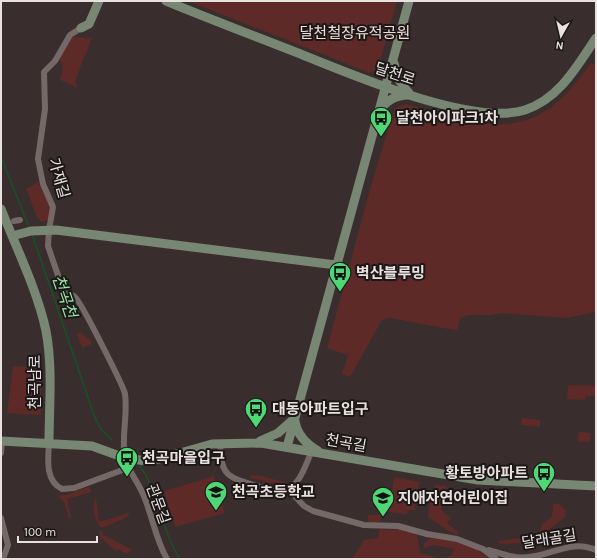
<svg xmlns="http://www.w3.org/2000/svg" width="597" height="560" font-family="Karla,'Noto Sans KR',sans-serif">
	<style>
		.green { fill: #5d2a28 }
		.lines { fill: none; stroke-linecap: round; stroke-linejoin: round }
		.stream { stroke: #155227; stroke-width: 1.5 }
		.street { stroke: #756967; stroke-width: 6 }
		.secondary { stroke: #788773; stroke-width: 9 }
		.labels { text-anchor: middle; stroke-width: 4; stroke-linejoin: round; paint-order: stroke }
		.park-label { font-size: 15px; fill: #f2dcda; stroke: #1c1817 }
		.street-label { font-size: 15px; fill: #e8e1e0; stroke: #1c1817 }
		.poi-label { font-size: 15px; font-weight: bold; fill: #e8e1e0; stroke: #1c1817; text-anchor: start }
		.water-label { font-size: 16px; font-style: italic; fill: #98eba8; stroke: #1c1817 }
	</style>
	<rect width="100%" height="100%" fill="#392e2d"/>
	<!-- green -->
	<path class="green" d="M188,1H397L378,69L370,73Z
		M72,37L92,38L75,81L78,88L60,80C62,73 65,66 59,60Z
		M591,63L596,65V312L567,318L500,313C486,318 473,311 460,318L458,329L454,330L390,318L382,320L350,377L342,374L348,355L327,348L374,175L395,108L406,104C420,107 433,113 446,118C459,122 473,123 486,124C538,128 562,103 591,63Z
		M38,182L52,209L50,219L41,222L37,217L26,189Z
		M82,332L86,338L90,339L92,344L82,348L77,334Z
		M13,366L41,368V415L7,413Z
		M568,385L596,386V396H586L585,400L567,399Z
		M522,418L540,420V427L521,425Z
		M579,432L590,433V442H578Z
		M251,475L262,476L287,483L285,487L277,484L251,478Z
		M214,476L225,513L175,527L164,491Z
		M394,477L420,482L415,497V510H409L406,514L389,512Z
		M435,485L447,486L441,508L443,512L451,518L447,523L458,532V535C448,533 437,522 428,517L430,500Z
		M88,487L91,489V492L67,499L71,518H69L64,502L58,495H66Z
		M96,498L99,522L129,513V516L105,527H100C94,518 91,507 96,498Z
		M553,504H559L566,510L565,517L550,529L539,543L500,544L497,541L521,538L532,539L537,536L543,523L552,517Z
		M368,515H381L380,522H368Z
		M380,529L405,530L417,535L420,553L441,559H352L364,540L378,538Z
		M101,531H103V535L133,550L126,554L118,549L116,551L102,539L99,533Z
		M431,538C452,541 474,544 490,559H443L452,555L454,549L434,545L424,548V543Z"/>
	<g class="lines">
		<!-- stream -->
		<path class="stream" d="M1,157L29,227
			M32,234L94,415L100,428L112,440
			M140,466C160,494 161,530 180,559"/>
		<!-- street -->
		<path class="street" d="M81,28L70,35L55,61L44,72L45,109L38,159L43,184L53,207L49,230L48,246L64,293C67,295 72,294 75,297C80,300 124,387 125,394C128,416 121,437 125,458C129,473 140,484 145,499C153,519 156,540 167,559
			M14,221L20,220
			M220,443C221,453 220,465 227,473C234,481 278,494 288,489C301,483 306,463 312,451
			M49,444C48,459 45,481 62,489L74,488L128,468
			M1,453L2,441
			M288,489L304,506L313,511L364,525L398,526L427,534L457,539L483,549L496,559
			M1,518L8,545L3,559
			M489,550C502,554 516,559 529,557C553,555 572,539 596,550"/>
		<!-- secondary -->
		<path class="secondary" d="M166,1C210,19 254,36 298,53C350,74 473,127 525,110C560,98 577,66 596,38
			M81,28L89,24L99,1
			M394,63L398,79L409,93
			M379,111C386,101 396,95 408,95
			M1,209C16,247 38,292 46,331C53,368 49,407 49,444
			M12,236L31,231L56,230L336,265
			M295,421C297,435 306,444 318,451
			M1,441L92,446L125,458L146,461L159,459L212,444L261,443L478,480L596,486
			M260,441L278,433L294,419
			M287,447L409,1"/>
	</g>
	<!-- icons -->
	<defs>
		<g id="bus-pin" transform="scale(1.15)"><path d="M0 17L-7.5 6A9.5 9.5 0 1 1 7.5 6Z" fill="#4fd675" stroke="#1c1817"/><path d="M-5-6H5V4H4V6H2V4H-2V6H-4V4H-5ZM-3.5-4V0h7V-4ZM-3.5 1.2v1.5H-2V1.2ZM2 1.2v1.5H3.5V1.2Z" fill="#111"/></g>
		<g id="school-pin" transform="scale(1.15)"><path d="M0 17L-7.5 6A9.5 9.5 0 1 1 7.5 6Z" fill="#4fd675" stroke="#1c1817"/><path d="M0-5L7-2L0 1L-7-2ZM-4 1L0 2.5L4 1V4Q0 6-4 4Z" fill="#111"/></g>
	</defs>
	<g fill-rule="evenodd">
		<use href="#bus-pin" x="381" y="118"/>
		<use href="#bus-pin" x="340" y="273"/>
		<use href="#bus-pin" x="256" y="409"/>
		<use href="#bus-pin" x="127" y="458"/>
		<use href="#bus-pin" x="544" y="473"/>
		<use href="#school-pin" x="216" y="492"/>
		<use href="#school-pin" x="383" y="498"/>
	</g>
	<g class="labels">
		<!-- park labels -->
		<g class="park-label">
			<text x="355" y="38">달천철장유적공원</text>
		</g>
		<!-- street labels -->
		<g class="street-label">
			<text transform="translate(395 74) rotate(18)" y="5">달천로</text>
			<text transform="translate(59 178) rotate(74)" y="5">가재길</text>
			<text transform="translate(35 382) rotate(-90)" y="5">천곡남로</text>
			<text transform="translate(346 443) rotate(10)" y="5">천곡길</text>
			<text transform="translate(158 504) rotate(70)" y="5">관문길</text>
			<text transform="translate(549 539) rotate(-9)" y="5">달래골길</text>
		</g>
		<!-- poi labels -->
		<g class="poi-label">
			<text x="396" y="123">달천아이파크1차</text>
			<text x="356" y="278">벽산블루밍</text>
			<text x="272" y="414">대동아파트입구</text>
			<text x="142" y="463">천곡마을입구</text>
			<text x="528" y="478" text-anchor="end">황토방아파트</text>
			<text x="232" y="497">천곡초등학교</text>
			<text x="398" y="503">지애자연어린이집</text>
		</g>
		<!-- water labels -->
		<g class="water-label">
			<text transform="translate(65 296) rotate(71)" y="6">천곡천</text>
		</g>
	</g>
	<!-- border -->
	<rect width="597" height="560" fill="none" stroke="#e8e1e0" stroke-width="4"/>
	<!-- north arrow -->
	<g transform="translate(561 36) rotate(188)" stroke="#1c1817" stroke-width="3" paint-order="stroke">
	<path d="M0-3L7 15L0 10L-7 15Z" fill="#e8e1e0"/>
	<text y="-6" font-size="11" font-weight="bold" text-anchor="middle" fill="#e8e1e0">N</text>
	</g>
	<!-- scale -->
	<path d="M18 536v6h79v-6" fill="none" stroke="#e8e1e0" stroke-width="2"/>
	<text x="24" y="536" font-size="12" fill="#e8e1e0" stroke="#1c1817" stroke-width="3" paint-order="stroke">100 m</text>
</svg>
